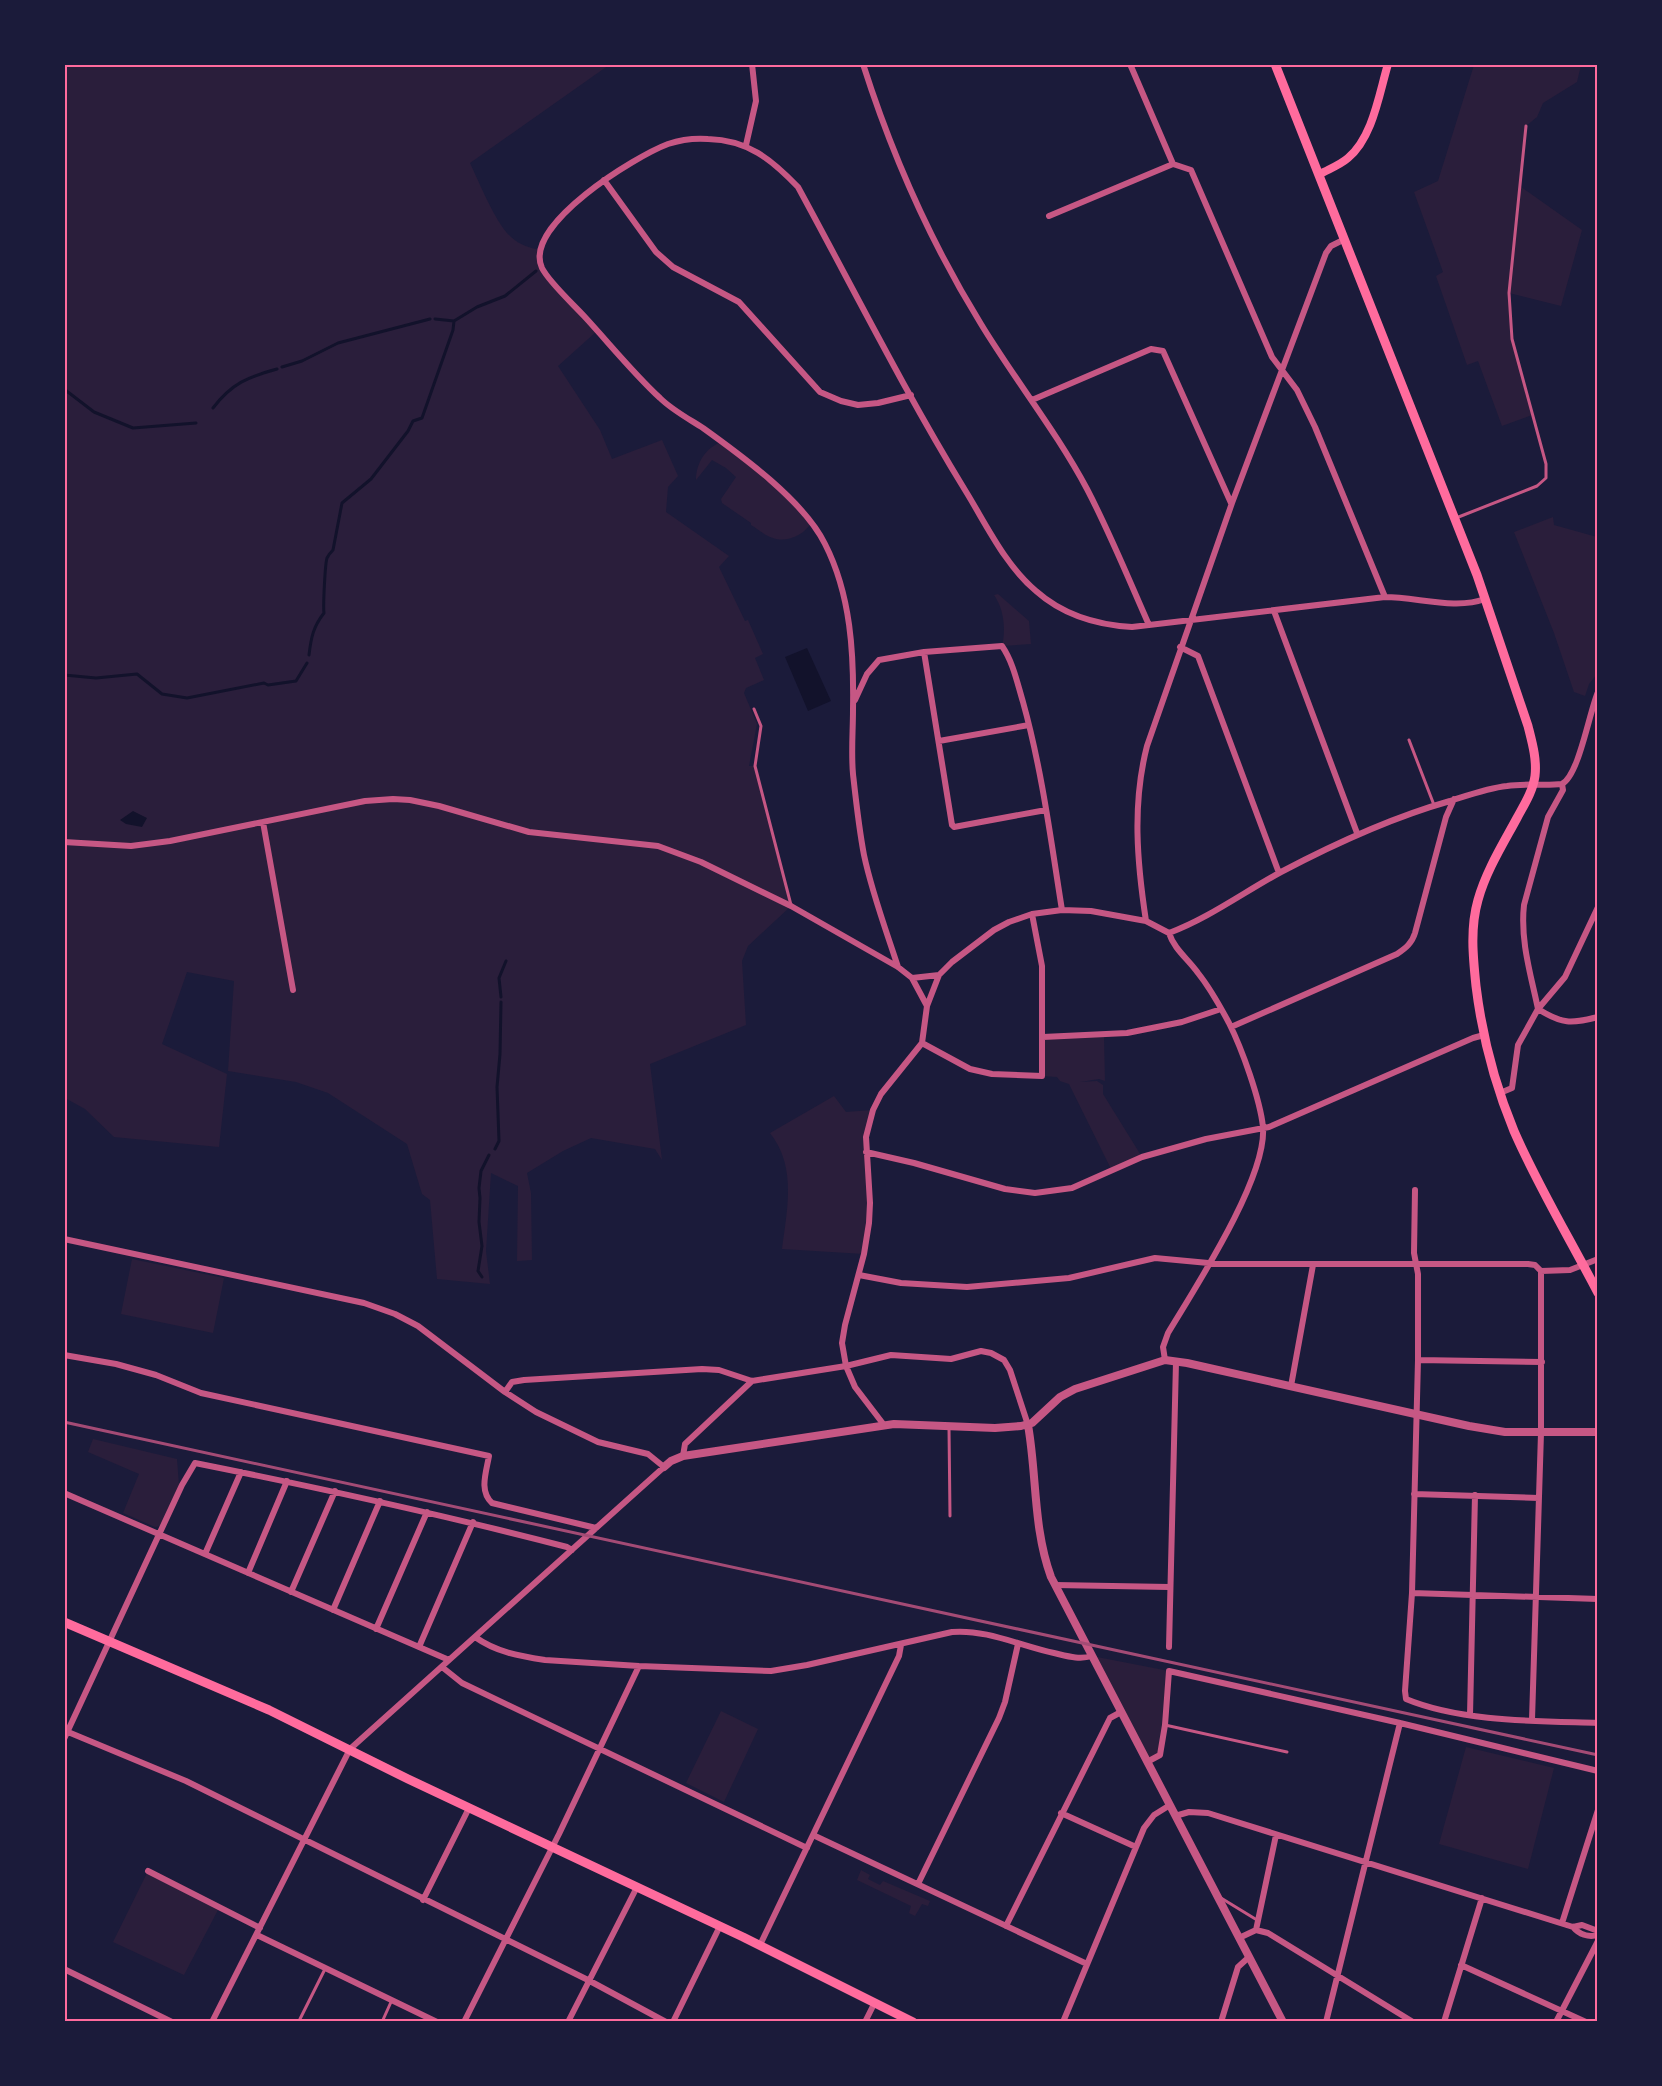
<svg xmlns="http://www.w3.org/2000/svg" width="1662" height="2086" font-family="Roboto,sans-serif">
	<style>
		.green { fill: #2a1e3b }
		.water { fill: #12122b }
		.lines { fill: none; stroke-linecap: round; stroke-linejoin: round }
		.stream { stroke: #12122b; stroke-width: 3 }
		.service { stroke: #c65784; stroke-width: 3 }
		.minor { stroke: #c65784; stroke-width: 6 }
		.tertiary { stroke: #c65784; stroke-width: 8 }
		.secondary { stroke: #ff6b9d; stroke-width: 8 }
		.primary { stroke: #ff6b9d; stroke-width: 9 }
		.rail { stroke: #a44b75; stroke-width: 3 }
		.neatline { fill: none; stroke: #ff6b9d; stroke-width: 2 }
	</style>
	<rect width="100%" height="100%" fill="#1b1b3a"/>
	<!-- green -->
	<path class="green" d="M64,65H609L470,163C479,182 496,224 511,237C520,245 529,248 541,250V266L597,331L558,366L600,430L612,459L662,440L678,476L668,487L666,512L729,556L719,567L745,621L748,620L763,654L755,658L764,680L746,688L744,693L757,724L749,766H755L791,906L748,946L742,961L746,1025L650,1064L662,1160L655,1149L591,1138L563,1151L527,1173L531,1193L532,1260L517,1261L518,1186L491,1173L486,1251L490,1284L437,1279L430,1200L422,1194L407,1144L328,1093L296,1082L228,1071L234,981L187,972L162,1044L227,1074L219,1147L114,1137L85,1109L65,1098Z
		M1474,65H1581L1577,82L1543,103L1537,117L1526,126L1521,187L1582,230L1561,306L1509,293L1512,339L1532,415L1502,426L1478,361L1467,365L1436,276L1443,272L1414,192L1438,181Z
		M722,442L767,476L811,523C804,535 787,543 773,538C765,536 758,529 751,525V523L722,503L721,499L736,477L726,468L712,460L696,480C696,463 706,447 722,442Z
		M1553,517L1554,525L1597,537V674L1589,684L1585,696L1574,692L1554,633L1514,532Z
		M998,594L1029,621L1031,644L1002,646C1006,629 1004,609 994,595Z
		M1043,1037H1104L1105,1081L1099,1079L1080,1082L1097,1081L1103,1085V1094L1142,1157L1112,1171L1069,1084L1060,1081L1057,1077L1042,1076Z
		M834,1096L846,1112L873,1110L866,1137L870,1203L864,1254L782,1249C787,1209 797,1167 770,1133Z
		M132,1259L224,1278L213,1333L121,1314Z
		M93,1439L177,1459L179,1485L161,1526L155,1527L123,1513L139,1474L88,1452Z
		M1092,1656L1169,1671L1160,1755L1147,1762Z
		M721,1711L758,1729L724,1802L686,1783Z
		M1466,1747L1554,1768L1528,1869L1439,1844Z
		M861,1870L870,1875L868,1879L880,1885L883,1881L930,1901L928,1906L922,1904L915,1916L909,1913L911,1906L857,1880Z
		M148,1871L219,1908L184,1975L113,1942Z"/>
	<!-- water -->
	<path class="water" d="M807,648L831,701L808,711L785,657Z
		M133,811L147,818L142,827L126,824L120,820Z"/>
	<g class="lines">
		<!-- stream -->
		<path class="stream" d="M435,319L454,321
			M282,367L302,361L338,343L430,319
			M64,389L94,412L133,428L196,423
			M213,408C232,383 248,377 277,369
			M309,655C311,638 313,627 324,613C323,607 325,564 327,558C329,554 330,553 333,550L342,503L371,479L408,431L413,421L422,418L453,330L454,321L477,307L505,296L536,271
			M64,675L96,678L137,674L162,694L187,698L264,683L268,685L296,681L307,663
			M501,997L499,978L506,961
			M495,1149L499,1141L497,1087L500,1054L501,1002
			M482,1277L478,1271L482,1246L479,1222L480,1198L479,1188L481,1171L489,1155"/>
		<!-- service -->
		<path class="service" d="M1456,518L1537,486L1546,478V464L1512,339L1509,293L1526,126
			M754,709L761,726L755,766L791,905
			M1409,740L1434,805
			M949,1428L950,1516
			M1165,1725L1287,1752
			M1221,1898L1257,1920
			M300,2019L325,1969
			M382,2022L391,2002"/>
		<!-- minor -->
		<path class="minor" d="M863,64C892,155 931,243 981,324C1015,380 1056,431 1087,489C1110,533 1129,580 1149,625
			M1130,64L1173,164L1191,170L1272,357L1297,390L1315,427L1385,597
			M746,145L756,101L752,64
			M604,180L656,252L673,267L739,302L820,392L841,401L858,405L878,403L911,395
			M1049,216L1173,164
			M1032,400L1151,349L1163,351L1231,503
			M1274,611L1357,833
			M1180,647L1198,656L1279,873
			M924,652L952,825L954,827L1046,810
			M855,700L867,674L879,660L924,652L1002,646C1013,662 1017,682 1023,702C1042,770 1051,841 1062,910
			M939,741L1029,725
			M1562,784L1563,790L1548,817L1524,905C1520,941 1531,975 1538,1009C1562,1024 1571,1024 1598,1017
			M263,822L293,990
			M64,842L131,846L170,841L365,801L393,799L410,800L439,806L529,832L658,846L701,862L791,906L898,967L912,978L939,975L952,962L994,930L1009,922L1032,914L1062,910L1091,911L1146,921L1169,933C1209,918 1244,892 1281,872C1336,843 1390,818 1450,801C1469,795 1488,788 1507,786C1525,783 1544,786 1562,784C1579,775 1589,713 1598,692
			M1146,921C1137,862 1132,804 1147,746L1232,503L1326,253L1331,246L1345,239
			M898,967C886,930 872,893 864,855C859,829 856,801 853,774C851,753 853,731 853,710C854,654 851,595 825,544C804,501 742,456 703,428C689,419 672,410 660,398C633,373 609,343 584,316C573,304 549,282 542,268C522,225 636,156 668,144C680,140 695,138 708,139C748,140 771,159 798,187C853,288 905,392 965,490C986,524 1005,565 1036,591C1063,615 1097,625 1132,627L1385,597C1417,597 1455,610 1485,599
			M927,1006L939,975
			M1231,1027L1397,954C1406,948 1412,943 1415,933L1446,817L1454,799
			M1043,1037L1127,1033L1182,1022L1221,1009
			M922,1043L970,1069L992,1074L1042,1076V966L1032,914
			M1500,1093L1512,1088L1518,1045L1538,1009L1565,977L1598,907
			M866,1152L914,1163L1005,1189L1035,1193L1072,1188L1142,1157L1206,1139L1269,1127L1473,1038L1484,1035
			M1415,1190L1414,1253L1418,1274V1360L1412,1593L1405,1691L1406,1699C1461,1722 1538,1721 1598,1723
			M64,1239L364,1303L395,1314L418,1326L505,1392L536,1412L598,1442L648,1454L664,1467L350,1749L212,2022
			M859,1275L901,1283L967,1287L1069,1278L1155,1258L1219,1264H1528L1535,1265L1541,1271L1570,1270L1598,1259
			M64,1355L116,1364L156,1375L201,1393L489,1456C486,1473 479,1491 492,1503L596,1528
			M1165,1360L1163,1347L1168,1333C1195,1288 1267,1178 1263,1127C1260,1099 1242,1049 1229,1023C1220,1006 1210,988 1198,973C1188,959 1174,949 1169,933
			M1418,1360L1542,1362
			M1291,1386L1313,1265
			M505,1392L512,1382L524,1380L702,1369L719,1370L752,1381L846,1366L891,1355L951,1359L981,1351L991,1353L1004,1360L1010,1370L1028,1425
			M884,1425L855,1387L846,1366L842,1343L845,1325L864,1254L869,1223L870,1203L866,1137L873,1110L881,1094L922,1043L927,1006L912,978
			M683,1456L685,1444L752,1381
			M64,1493L449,1660
			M1414,1494L1539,1498
			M205,1554L241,1472
			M248,1573L287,1481
			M1055,1585L1169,1587
			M291,1592L335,1491
			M1412,1593L1598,1599
			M333,1610L380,1501
			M376,1629L427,1512
			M475,1637C496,1652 519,1656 545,1660L639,1666L771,1671L807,1665L952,1632C986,1629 1021,1646 1054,1653C1067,1656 1079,1660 1092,1656
			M419,1647L473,1522
			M1169,1647L1176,1362
			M442,1667L462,1683L807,1848
			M1470,1715L1475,1495
			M1532,1720L1541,1433V1271
			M68,1732L186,1781L588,1980L666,2022
			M64,1739L182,1485L195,1463C320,1488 444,1515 567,1547L572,1550
			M1147,1762L1160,1755L1165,1725L1169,1671L1400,1723L1598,1771
			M1061,1813L1136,1847
			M1175,1816L1189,1812L1208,1813L1573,1927L1582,1925L1598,1931
			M813,1835L1087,1964
			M148,1871L260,1928
			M918,1884L999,1718L1005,1702L1018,1644
			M423,1900L469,1808
			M1562,1923L1598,1810
			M1006,1926L1110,1718L1121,1712
			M1573,1927C1579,1934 1588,1938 1598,1935
			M1256,1930L1268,1933L1413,2022
			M257,1935L437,2022
			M1239,1938L1256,1930L1276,1835
			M760,1945L899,1656L901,1645
			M1461,1965L1586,2022
			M64,1969L172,2022
			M464,2022L559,1834L639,1666
			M568,2022L637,1887
			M673,2022L720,1926
			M865,2022L875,2002
			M1063,2022L1144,1828L1154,1815L1170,1805
			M1221,2022L1238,1967L1249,1957
			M1326,2022L1400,1723
			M1444,2022L1482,1898
			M1556,2022L1598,1941"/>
		<!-- tertiary -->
		<path class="tertiary" d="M1028,1425C1037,1476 1033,1528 1051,1577L1283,2022
			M664,1467L671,1461L683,1456L894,1424L995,1428L1021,1426L1032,1423L1060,1397L1075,1389L1165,1360L1187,1363L1469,1426L1505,1432H1598"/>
		<!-- secondary -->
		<path class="secondary" d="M1320,174C1329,169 1340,165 1348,158C1373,137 1379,94 1388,64"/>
		<!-- primary -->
		<path class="primary" d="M1275,64L1477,575L1528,726C1532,742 1537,759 1535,776C1533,791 1524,805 1517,818C1503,844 1486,871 1478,900C1470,928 1473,957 1476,986C1482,1035 1495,1085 1514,1131C1538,1186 1570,1239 1598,1293
			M64,1622L269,1710L408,1779L743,1937L913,2022"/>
		<!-- rail -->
		<path class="rail" d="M64,1422L1598,1755"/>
	</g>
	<!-- border -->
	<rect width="1662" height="2086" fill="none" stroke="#1b1b3a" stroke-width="132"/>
	<rect x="66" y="66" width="1530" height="1954" class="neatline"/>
</svg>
